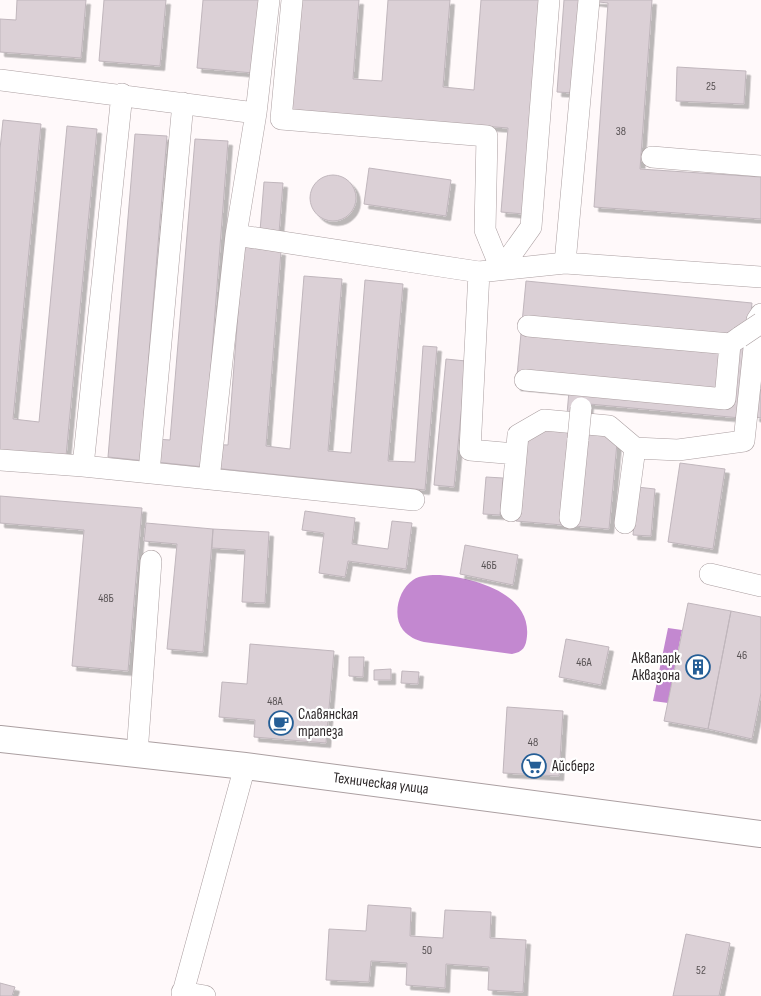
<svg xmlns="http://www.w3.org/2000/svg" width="761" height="996" font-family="'Sofia Sans Condensed',sans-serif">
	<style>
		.water { fill: #c388d0 }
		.building { fill: #dbd0d6; stroke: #c0b6bc; filter: url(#shadow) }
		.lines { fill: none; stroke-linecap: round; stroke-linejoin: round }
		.minor-casing { stroke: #ab9fa1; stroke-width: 22 }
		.major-casing { stroke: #ab9fa1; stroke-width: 28 }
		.minor { stroke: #fff; stroke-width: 21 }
		.major { stroke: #fff; stroke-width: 26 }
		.minor-bridge-casing { stroke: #ab9fa1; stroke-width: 22; stroke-linecap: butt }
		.minor-bridge { stroke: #fff; stroke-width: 21 }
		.labels { text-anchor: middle; stroke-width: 4.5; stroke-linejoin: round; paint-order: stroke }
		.number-label { font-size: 12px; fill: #595355 }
		.poi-label { font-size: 15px; fill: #2e292a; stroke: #fff; text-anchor: start }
		.street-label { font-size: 15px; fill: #2e292a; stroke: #fff }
	</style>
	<defs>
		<filter id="shadow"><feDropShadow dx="4.5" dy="4.5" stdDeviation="0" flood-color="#0004"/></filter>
	</defs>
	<rect width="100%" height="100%" fill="#fff9fa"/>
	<!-- water -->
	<path class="water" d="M440,575C474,578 531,593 527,636C526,647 523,652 512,654L424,642C416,640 409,637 403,630C392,616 398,590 413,580C420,575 431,575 440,575Z
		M668,628L682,630L668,703L653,701Z"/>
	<!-- building -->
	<path class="building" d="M17,0H86L81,58L0,52V19L16,20Z
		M104,0H166L160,66L99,61Z
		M203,0H259L253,73L197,68Z
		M298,0H359L353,79L382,81L388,0H450L443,87L474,90L481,0H541L524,214L501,212L508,128L289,111Z
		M564,0H652L640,169L761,177V219L594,207L608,3L581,0L574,93L557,92Z
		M677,67L746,71L744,104L676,101Z
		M3,120L41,124L13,419L39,422L67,126L97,129L66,456L0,450V149Z
		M135,134L167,136L142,438L170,440L195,139L228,141L205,444L228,445L243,247L281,251L266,446L290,449L304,276L342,279L328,451L351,453L365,280L403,284L388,461L415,462L423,346L437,347L425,490L108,457Z
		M369,168L451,180L446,216L364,204Z
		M310 198a23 23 0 1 1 46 0a23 23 0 1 1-46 0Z
		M264,182L283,183L279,233L260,231Z
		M526,281L752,303L741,418L589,404L587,430L618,432L609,529L516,521L526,421L566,425L569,391L516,386Z
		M446,359L466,361L454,487L434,485Z
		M757,389L761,390V418L755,417Z
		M680,463L725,469L713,549L668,542Z
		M486,477L503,478L500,515L483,514Z
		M637,487L655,489L651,536L633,535Z
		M0,496L142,508L128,671L72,666L84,530L0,523Z
		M305,511L355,518L352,544L388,549L392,521L412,523L406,569L348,561L345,577L319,573L324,533L302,530Z
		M146,523L213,529L203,652L167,649L177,544L144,541Z
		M213,529L269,532L265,603L242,602L245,550L212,548Z
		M465,545L518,555L513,585L460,574Z
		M688,603L731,611L708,729L664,721Z
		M731,611L761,617V693L752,739L708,729Z
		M566,639L609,647L601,685L559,677Z
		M250,644L334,651L326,743L254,737L255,720L219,717L222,682L247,684Z
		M349,657H364L363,677L349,676Z
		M391,669V680H374V670Z
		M402,671L419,672L418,684L401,683Z
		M507,707L563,711L559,776L503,773Z
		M368,905L411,908L410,936L443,938L445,910L491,912L490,938L526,940L523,992L488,990L489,967L446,964L445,988L406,985L407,963L371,961L369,982L326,980L329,929L366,931Z
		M686,934L730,943L719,996H673Z
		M0,983L15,987L12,996H0Z"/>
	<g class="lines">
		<!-- minor casing -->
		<g class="minor-casing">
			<path id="minor" d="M292,0L281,119L487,136L485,230L501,269
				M0,80L256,113L236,235L479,272L565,263L761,277
				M256,113L269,0
				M652,157L761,166
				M565,263L589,0
				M501,269L531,227L549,0
				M479,272L470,450L516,454
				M528,326L730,344L740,337
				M525,380L725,399L730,344
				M0,460L83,466L414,500
				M83,466L122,94
				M149,472L183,103
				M209,479L236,235
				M511,511L518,435L544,420L609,426L635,448
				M570,518L578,439
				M625,523L635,448L678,450L744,441L757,320L761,314
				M710,574L761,586
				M137,754L151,561
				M182,992L205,996
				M182,996L245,766"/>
		</g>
		<!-- major casing -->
		<g class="major-casing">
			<path id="major" d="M0,739L245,766L761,834"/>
		</g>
		<!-- minor -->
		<use href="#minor" class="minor"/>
		<!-- major -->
		<use href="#major" class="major"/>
		<!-- minor-bridge casing -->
		<g class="minor-bridge-casing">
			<path id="minor-bridge" d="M740,337L761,323
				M578,439L581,408"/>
		</g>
		<!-- minor-bridge -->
		<use href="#minor-bridge" class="minor-bridge"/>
	</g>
	<!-- icons -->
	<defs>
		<g id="building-ring" transform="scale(1.25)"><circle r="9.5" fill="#fff" stroke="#255e96" stroke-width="1.5"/><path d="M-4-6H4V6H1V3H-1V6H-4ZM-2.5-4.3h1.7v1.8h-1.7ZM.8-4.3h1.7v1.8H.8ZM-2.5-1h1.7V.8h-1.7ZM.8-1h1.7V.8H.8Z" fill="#255e96"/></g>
		<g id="cafe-ring" transform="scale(1.25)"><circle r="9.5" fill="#fff" stroke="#255e96" stroke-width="1.5"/><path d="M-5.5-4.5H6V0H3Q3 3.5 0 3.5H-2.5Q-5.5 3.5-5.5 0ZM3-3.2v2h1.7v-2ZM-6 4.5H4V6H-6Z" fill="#255e96"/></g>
		<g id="supermarket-ring" transform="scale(1.25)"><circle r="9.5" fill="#fff" stroke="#255e96" stroke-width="1.5"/><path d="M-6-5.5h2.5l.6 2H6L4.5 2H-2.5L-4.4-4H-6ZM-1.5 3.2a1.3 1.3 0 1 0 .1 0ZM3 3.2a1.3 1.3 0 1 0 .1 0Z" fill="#255e96"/></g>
	</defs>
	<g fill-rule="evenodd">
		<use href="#building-ring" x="698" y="667"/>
		<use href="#cafe-ring" x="281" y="723"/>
		<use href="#supermarket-ring" x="534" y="766"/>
	</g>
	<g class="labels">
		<!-- number labels -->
		<g class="number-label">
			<text x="711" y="90">25</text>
			<text x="621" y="135">38</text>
			<text x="489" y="569">46Б</text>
			<text x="106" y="602">48Б</text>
			<text x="742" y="659">46</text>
			<text x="584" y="666">46А</text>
			<text x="275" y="705">48А</text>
			<text x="533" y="746">48</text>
			<text x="427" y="954">50</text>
			<text x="701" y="974">52</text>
		</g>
		<!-- poi labels -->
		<g class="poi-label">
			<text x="680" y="663" text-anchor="end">Аквапарк<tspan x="680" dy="17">Аквазона</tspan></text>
			<text x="298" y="719">Славянская<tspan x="298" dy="17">трапеза</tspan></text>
			<text x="552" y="771">Айсберг</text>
		</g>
		<!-- street labels -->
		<g class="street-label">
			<text transform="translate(381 783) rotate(7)" y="5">Техническая улица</text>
		</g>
	</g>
</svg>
